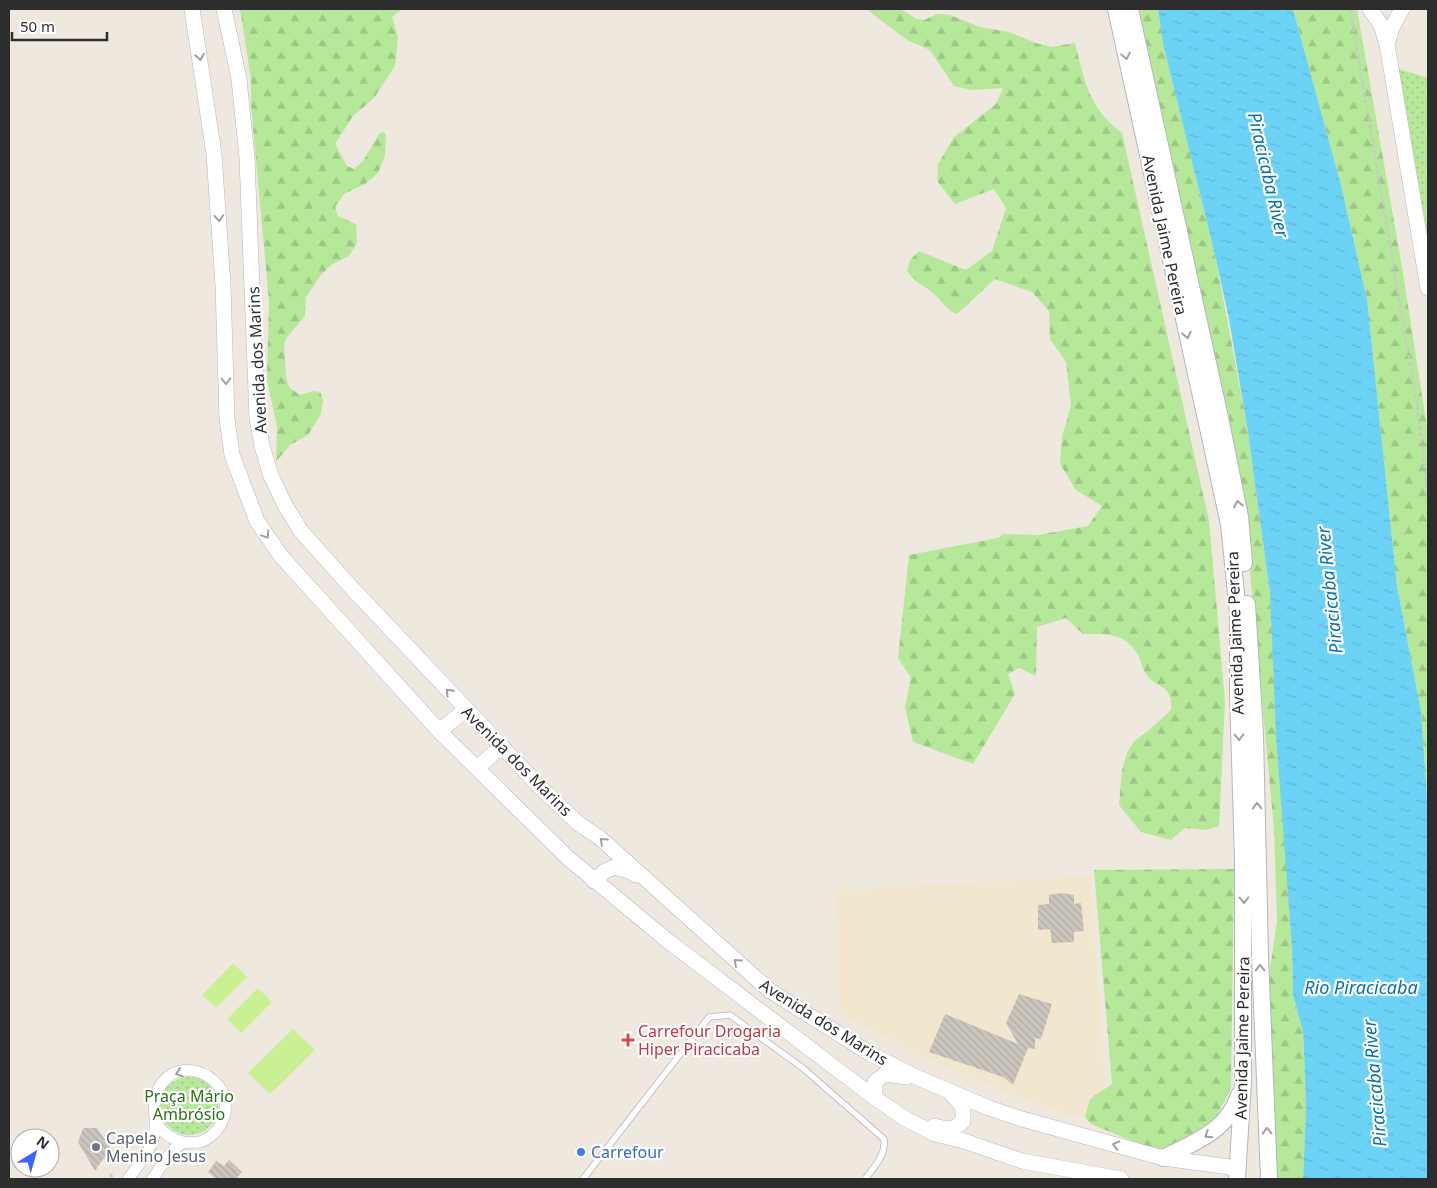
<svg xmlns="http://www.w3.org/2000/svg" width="1437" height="1188" font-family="'Noto Sans',sans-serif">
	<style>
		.education { fill: #f1e6ce }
		.green { fill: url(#green-dots) }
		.forest { fill: url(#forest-firs) }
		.pitch { fill: #caf094 }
		.water { fill: url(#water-ripples) }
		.building { fill: url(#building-back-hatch) }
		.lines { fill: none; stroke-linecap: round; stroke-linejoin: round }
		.service-casing { stroke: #b3b6c1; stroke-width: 7 }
		.minor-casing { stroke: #b3b6c1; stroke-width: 12 }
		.tertiary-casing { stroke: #b3b6c1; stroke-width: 16 }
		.secondary-casing { stroke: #b3b6c1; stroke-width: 18 }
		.path { stroke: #c8c8c8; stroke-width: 2.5; stroke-dasharray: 4 2.5; stroke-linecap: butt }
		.service { stroke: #fff; stroke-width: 5.5 }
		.minor { stroke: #fff; stroke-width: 11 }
		.tertiary { stroke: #fff; stroke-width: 15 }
		.secondary { stroke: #fff; stroke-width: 16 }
		.oneway { stroke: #a0a0a0 }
		.health-dot { fill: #e0444e; stroke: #fff; stroke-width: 2 }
		.worship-dot { fill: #6b7280; stroke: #fff; stroke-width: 2 }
		.shop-dot { fill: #3f7fe0; stroke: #fff; stroke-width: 2 }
		.labels { text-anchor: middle; stroke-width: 4.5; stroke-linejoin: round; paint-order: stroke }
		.street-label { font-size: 16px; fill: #2d2d2d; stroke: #fff }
		.health-label { font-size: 16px; fill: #be3a42; stroke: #fff; text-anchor: start }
		.park-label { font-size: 16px; fill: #2a7116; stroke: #fff }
		.worship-label { font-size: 16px; fill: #5b616d; stroke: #fff; text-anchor: start }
		.shop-label { font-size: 16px; fill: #366cbe; stroke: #fff; text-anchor: start }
		.water-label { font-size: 18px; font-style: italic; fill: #0572a9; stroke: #fff }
	</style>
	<defs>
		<pattern id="green-dots" width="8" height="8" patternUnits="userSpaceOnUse" patternTransform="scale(1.25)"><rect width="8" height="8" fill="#b5e899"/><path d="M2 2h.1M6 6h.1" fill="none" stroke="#9cc784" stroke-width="1.8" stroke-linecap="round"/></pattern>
		<pattern id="forest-firs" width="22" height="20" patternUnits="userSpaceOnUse" patternTransform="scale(1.25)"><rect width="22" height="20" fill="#b5e899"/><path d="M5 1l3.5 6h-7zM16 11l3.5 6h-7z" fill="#9cc784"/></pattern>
		<pattern id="water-ripples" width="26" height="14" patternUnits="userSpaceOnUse" patternTransform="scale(1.25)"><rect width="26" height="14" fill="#6dd3f6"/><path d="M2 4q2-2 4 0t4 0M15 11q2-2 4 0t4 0" fill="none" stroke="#5fb5d3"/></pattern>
		<pattern id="building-back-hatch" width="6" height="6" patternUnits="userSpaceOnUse" patternTransform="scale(1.25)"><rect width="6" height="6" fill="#cbc6bd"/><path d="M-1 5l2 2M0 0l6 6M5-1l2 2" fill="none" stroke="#afaaa3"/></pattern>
	</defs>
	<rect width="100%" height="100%" fill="#efe8df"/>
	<!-- education -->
	<path class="education" d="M1091,876L1104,1071L1103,1121L1065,1114L1001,1090L919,1055L840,1013L837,890Z"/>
	<!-- green -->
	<path class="green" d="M1399,69L1428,78V240Z
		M160 1106a29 29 0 1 1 58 0a29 29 0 1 1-58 0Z"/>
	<!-- forest -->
	<path class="forest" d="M239,9H400V11L392,17L398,37L395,66L374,98L353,116L335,144L347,166L354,169L363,161L379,134L384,132L386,135L385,156L378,173L365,184L344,194L335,207L338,216L356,224L357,243L349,256L331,265L321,275L306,297L305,316L287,337L284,344L286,377L289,387L300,395L314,391L320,392L323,400L321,414L308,435L290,445L276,462L277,426L267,380L269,301L251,105V80L241,15Z
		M866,9H900L917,19L924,20L937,14L950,15L980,27L1009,32L1036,43L1052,47L1075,43C1085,82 1088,107 1122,133L1209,521L1225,701L1219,826L1206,830L1185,828L1171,840L1141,832L1119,805L1122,770L1127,753L1134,741L1148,731L1171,710C1173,683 1156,689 1146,674C1142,668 1141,661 1138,655C1125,632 1107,634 1083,634L1066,618L1037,627L1036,676L1019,668L1008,674L1015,694L973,764L913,742L905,707L911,678L898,658L909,555L998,538L1003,534L1038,535L1088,526L1102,506L1076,490L1060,464L1062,437L1071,405L1066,362L1050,339L1049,311L1032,292L995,279L957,314C947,311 943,302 935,295C925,285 916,284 907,271L910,260L919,251L966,270L992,251L1006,208L994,189L955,204L937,181L938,164L954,137L996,104L1003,88L972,90L954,86L930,50L907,40Z
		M1137,9H1158L1163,44L1215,255L1247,426L1270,593L1292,948L1293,995L1303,1032L1306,1109L1303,1179H1274L1266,998L1277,921L1274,829L1245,518Z
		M1293,9H1357L1403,273L1428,434V813L1421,711L1397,586L1367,299L1341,185Z
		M1234,869L1231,1088L1216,1118L1182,1142L1158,1150L1144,1146L1091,1124L1085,1117L1090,1099L1112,1084L1094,870Z"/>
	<!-- pitch -->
	<path class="pitch" d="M233,963L247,977L216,1008L202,995Z
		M258,988L272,1002L241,1033L227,1019Z
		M293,1029L315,1050L270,1094L248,1073Z"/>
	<!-- water -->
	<path class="water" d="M1158,9H1293L1341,185L1367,299L1397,586L1421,711L1428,813V1179H1303L1306,1109L1304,1053L1303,1032L1293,995L1292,948L1276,735L1270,593L1247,426L1229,319L1215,255L1163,44Z"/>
	<!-- building -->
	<path class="building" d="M1062,893L1074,895V904L1081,903L1084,931L1074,932V942L1052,943L1050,929L1038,930V905L1049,904V895Z
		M1019,994L1052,1004L1041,1039L1035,1038V1049L1028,1048L1013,1085L1003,1077L929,1052L945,1014L1018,1044L1006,1023Z
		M83,1128H97L116,1156L103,1159L95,1171L78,1142Z
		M229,1160L242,1172L236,1179H216L208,1172L216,1161L224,1166Z"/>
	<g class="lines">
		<!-- service casing -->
		<g class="service-casing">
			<path id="service" d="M583,1179L709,1017L730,1015L804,1069L884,1139C886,1156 874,1167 865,1179"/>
		</g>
		<!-- minor casing -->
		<g class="minor-casing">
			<path id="minor" d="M155,1119C161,1132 169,1138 183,1142
				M128,1179C139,1164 153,1149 155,1130C157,1111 148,1101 163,1082C185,1053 240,1082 222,1122C218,1131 209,1139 200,1142C194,1143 186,1141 181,1144C169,1151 161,1168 152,1179"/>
		</g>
		<!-- tertiary casing -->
		<g class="tertiary-casing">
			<path id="tertiary" d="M192,9L214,154L223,285L227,419L232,455L257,521L281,556L439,731L568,858L668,941L875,1098L904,1118L935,1134L964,1141L1022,1161L1121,1179
				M224,9L239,79L247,158L257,418L262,446L271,476L285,505L301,531L349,585L540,787L579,824L600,838L769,990L869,1053L916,1077L989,1108L1022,1119L1163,1158L1230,1167L1237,1171
				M1370,9L1381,25L1387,44L1428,288
				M1387,44L1392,28L1402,9
				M439,731L466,710
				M477,768L501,747
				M594,881L605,871L614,867L629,871L636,875
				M875,1098V1082L885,1074L907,1077
				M934,1126C946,1129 954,1131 963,1121V1107L951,1093"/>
		</g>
		<!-- secondary casing -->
		<g class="secondary-casing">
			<path id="secondary" d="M1116,9L1229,524L1238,613V692L1243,860V1081L1237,1179
				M1130,9L1221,422L1240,517L1244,563
				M1247,604L1255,734L1260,956L1269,1179
				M1163,1158C1193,1143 1228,1131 1239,1095"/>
		</g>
		<!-- path -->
		<path class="path" d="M1350,9L1417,405L1428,499
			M110,1174L114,1179"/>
		<!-- service -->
		<use href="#service" class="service"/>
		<!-- minor -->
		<use href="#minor" class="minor"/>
		<!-- tertiary -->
		<use href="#tertiary" class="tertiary"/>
		<!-- secondary -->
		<use href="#secondary" class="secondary"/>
	</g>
	<!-- one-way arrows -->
	<defs><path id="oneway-chevron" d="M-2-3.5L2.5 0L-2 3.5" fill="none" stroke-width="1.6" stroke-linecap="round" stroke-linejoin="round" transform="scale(1.25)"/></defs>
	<g class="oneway">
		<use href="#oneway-chevron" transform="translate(1126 56) rotate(78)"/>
		<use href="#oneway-chevron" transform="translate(200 57) rotate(81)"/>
		<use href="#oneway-chevron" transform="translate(219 218) rotate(86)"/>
		<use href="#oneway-chevron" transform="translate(1187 335) rotate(78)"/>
		<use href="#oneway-chevron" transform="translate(226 381) rotate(88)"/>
		<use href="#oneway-chevron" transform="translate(1238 504) rotate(-101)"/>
		<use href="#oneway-chevron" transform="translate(266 535) rotate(56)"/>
		<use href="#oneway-chevron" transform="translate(449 692) rotate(-133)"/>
		<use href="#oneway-chevron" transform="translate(1239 737) rotate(88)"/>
		<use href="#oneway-chevron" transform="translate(1257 806) rotate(-91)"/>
		<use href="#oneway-chevron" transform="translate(603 841) rotate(-138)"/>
		<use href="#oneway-chevron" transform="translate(1244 900) rotate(89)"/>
		<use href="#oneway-chevron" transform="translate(737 962) rotate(-138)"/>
		<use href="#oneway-chevron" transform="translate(1260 968) rotate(-92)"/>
		<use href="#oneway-chevron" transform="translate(179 1073) rotate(162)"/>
		<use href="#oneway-chevron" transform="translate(1267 1131) rotate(-92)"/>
		<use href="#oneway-chevron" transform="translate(1208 1135) rotate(147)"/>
		<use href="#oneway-chevron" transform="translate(1116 1145) rotate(-165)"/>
	</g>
	<!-- markers -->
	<path class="health-dot" d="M625.5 1032.5h5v5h5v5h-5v5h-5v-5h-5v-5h5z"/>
	<circle class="worship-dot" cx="96" cy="1147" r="5"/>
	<circle class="shop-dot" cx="581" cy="1152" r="5"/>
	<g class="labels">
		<!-- street labels -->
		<g class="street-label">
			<text transform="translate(1165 235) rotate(78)" y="6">Avenida Jaime Pereira</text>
			<text transform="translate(257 360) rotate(-93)" y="6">Avenida dos Marins</text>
			<text transform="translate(1235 633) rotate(-92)" y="6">Avenida Jaime Pereira</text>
			<text transform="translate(517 761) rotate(45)" y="6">Avenida dos Marins</text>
			<text transform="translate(824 1022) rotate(32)" y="6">Avenida dos Marins</text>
			<text transform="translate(1242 1038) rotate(-89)" y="6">Avenida Jaime Pereira</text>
		</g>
		<!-- health labels -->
		<g class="health-label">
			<text x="638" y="1037">Carrefour Drogaria<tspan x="638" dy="18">Hiper Piracicaba</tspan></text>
		</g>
		<!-- park labels -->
		<g class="park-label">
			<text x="189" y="1102">Praça Mário<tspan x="189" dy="18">Ambrósio</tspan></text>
		</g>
		<!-- worship labels -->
		<g class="worship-label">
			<text x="106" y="1144">Capela<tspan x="106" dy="18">Menino Jesus</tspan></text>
		</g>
		<!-- shop labels -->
		<g class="shop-label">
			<text x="591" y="1158">Carrefour</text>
		</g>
		<!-- water labels -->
		<g class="water-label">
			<text transform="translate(1268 175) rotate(77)" y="6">Piracicaba River</text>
			<text transform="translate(1330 590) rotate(-96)" y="6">Piracicaba River</text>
			<text x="1361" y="994">Rio Piracicaba</text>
			<text transform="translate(1375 1083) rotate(-95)" y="6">Piracicaba River</text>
		</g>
	</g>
	<!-- border -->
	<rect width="1437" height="1188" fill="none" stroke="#2d2d2d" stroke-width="20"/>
	<!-- north arrow -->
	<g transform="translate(35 1153) rotate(37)"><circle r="24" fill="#ffffff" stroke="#ababab"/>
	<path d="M0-4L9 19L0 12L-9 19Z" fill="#3c62ff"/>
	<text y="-8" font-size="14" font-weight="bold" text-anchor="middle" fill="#2d2d2d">N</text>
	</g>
	<!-- scale -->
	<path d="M12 32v8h95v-8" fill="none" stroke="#2d2d2d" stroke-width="2.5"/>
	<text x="20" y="32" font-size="15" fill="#2d2d2d" stroke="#ffffff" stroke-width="4" paint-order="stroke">50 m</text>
</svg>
